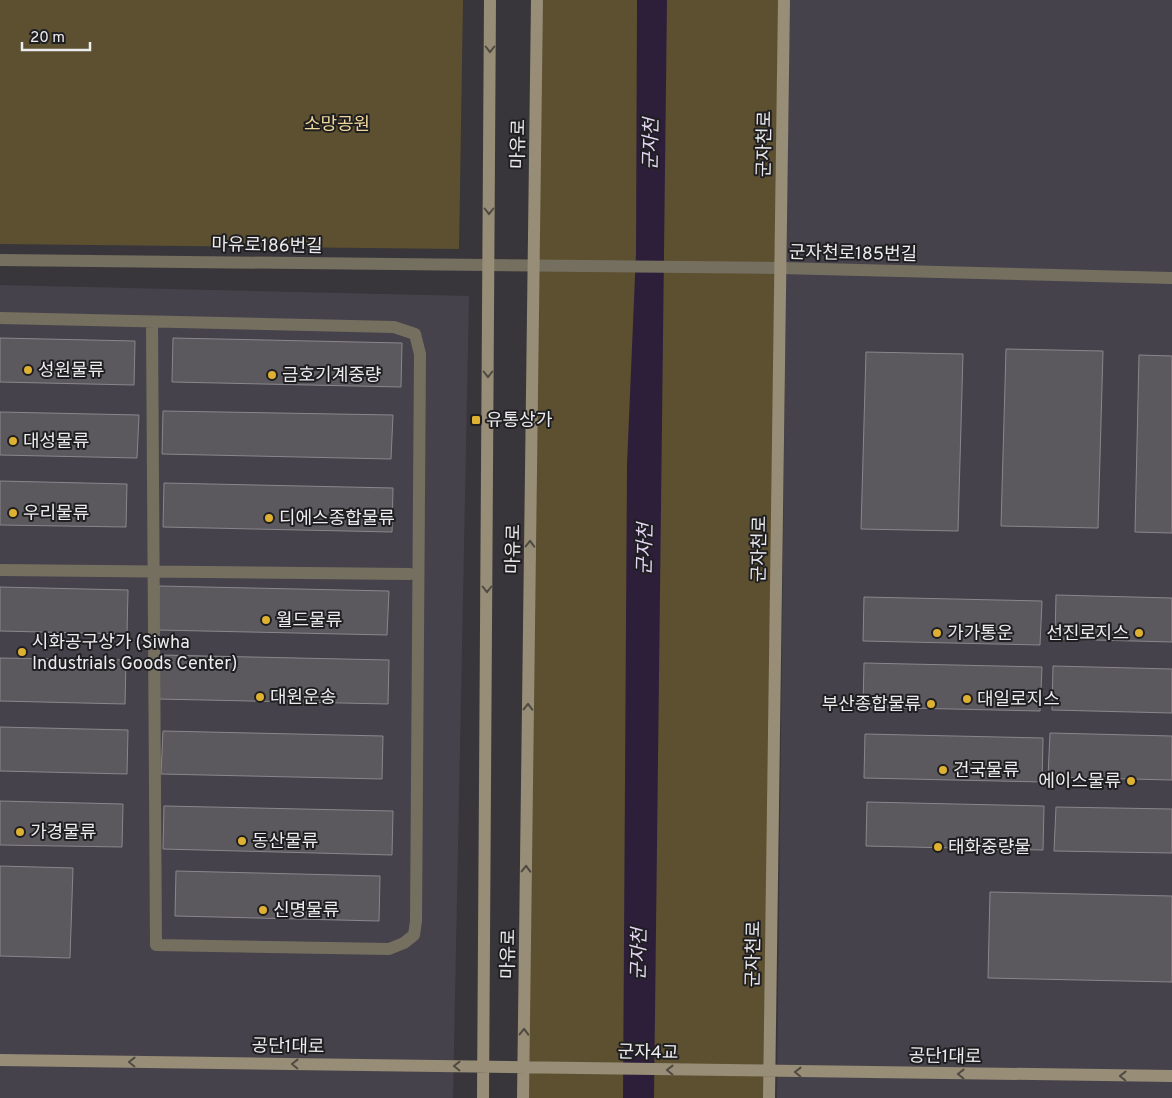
<svg xmlns="http://www.w3.org/2000/svg" width="1172" height="1098" font-family="Overpass,'Noto Sans KR',sans-serif">
	<style>
		.built { fill: #46424b }
		.green { fill: #5d5030 }
		.water { fill: #2d1f3a }
		.building { fill: #5c595e; stroke: #8a878c }
		.lines { fill: none; stroke-linecap: round; stroke-linejoin: round }
		.lane { stroke: #756f60; stroke-width: 12 }
		.street { stroke: #756f60; stroke-width: 12 }
		.secondary { stroke: #988d76; stroke-width: 12 }
		.oneway { stroke: #4f4a42 }
		.poi-dot { fill: #deb133; stroke: #1f1e20; stroke-width: 2 }
		.labels { text-anchor: middle; stroke-width: 4; stroke-linejoin: round; paint-order: stroke }
		.park-label { font-size: 18px; fill: #efd699; stroke: #1f1e20 }
		.street-label { font-size: 18px; fill: #ecebed; stroke: #1f1e20 }
		.poi-label { font-size: 18px; fill: #ecebed; stroke: #1f1e20; text-anchor: start }
		.water-label { font-size: 19px; font-style: italic; fill: #e6d5f7; stroke: #1f1e20 }
	</style>
	<rect width="100%" height="100%" fill="#38363a"/>
	<!-- built -->
	<path class="built" d="M789,0H1172V1098H777Z
		M0,285L469,296L453,1098H0Z"/>
	<!-- green -->
	<path class="green" d="M0,0H463L459,249L0,244Z
		M536,0H784L769,1098H521Z"/>
	<!-- water -->
	<path class="water" d="M637,0H667L654,1098H623L627,465L636,253Z"/>
	<!-- building -->
	<path class="building" d="M0,338L135,341L134,385L0,382Z
		M173,338L402,343L401,387L172,382Z
		M1006,349L1103,351L1098,528L1001,526Z
		M866,352L963,354L958,531L861,529Z
		M1139,355L1172,356V533L1135,532Z
		M163,411L393,415L391,459L162,454Z
		M0,412L139,415L137,458L0,455Z
		M0,481L127,484L126,527L0,525Z
		M164,483L393,488L392,532L163,527Z
		M159,586L389,591L387,635L158,630Z
		M0,587L128,590L127,634L0,631Z
		M1056,595L1172,598V642L1055,639Z
		M864,597L1042,601L1040,645L863,641Z
		M159,655L389,660L388,704L158,699Z
		M0,658L126,660L125,704L0,701Z
		M864,663L1042,667L1040,711L863,707Z
		M1053,666L1172,669V713L1052,710Z
		M0,727L128,730L127,774L0,771Z
		M163,731L383,736L382,779L161,774Z
		M1050,733L1172,736V780L1048,777Z
		M865,734L1043,738L1042,782L864,778Z
		M0,801L123,804L122,847L0,845Z
		M867,802L1044,806L1043,850L866,846Z
		M164,806L393,811L392,855L163,849Z
		M1056,807L1172,809V853L1054,851Z
		M0,866L73,868L70,958L0,956Z
		M176,871L380,876L379,921L175,916Z
		M990,892L1172,896V982L988,978Z"/>
	<g class="lines">
		<!-- lane -->
		<path class="lane" d="M0,318L394,327L415,334L420,354L416,921L414,935L404,943L389,949L156,945L152,322
			M0,570L410,574"/>
		<!-- street -->
		<path class="street" d="M0,260L780,268L1172,278"/>
		<!-- secondary -->
		<path class="secondary" d="M0,1060L1172,1076
			M483,1098L490,0
			M523,1098L537,0
			M769,1098L784,0"/>
	</g>
	<!-- one-way arrows -->
	<defs><path id="oneway-chevron" d="M-2-3.5L2.5 0L-2 3.5" fill="none" stroke-width="1.6" stroke-linecap="round" stroke-linejoin="round" transform="scale(1.25)"/></defs>
	<g class="oneway">
		<use href="#oneway-chevron" transform="translate(490 49) rotate(90)"/>
		<use href="#oneway-chevron" transform="translate(489 211) rotate(90)"/>
		<use href="#oneway-chevron" transform="translate(488 374) rotate(90)"/>
		<use href="#oneway-chevron" transform="translate(530 544) rotate(-89)"/>
		<use href="#oneway-chevron" transform="translate(487 589) rotate(90)"/>
		<use href="#oneway-chevron" transform="translate(528 707) rotate(-89)"/>
		<use href="#oneway-chevron" transform="translate(526 869) rotate(-89)"/>
		<use href="#oneway-chevron" transform="translate(524 1032) rotate(-89)"/>
		<use href="#oneway-chevron" transform="translate(132 1062) rotate(-179)"/>
		<use href="#oneway-chevron" transform="translate(295 1064) rotate(-179)"/>
		<use href="#oneway-chevron" transform="translate(457 1066) rotate(-179)"/>
		<use href="#oneway-chevron" transform="translate(670 1070) rotate(-179)"/>
		<use href="#oneway-chevron" transform="translate(798 1072) rotate(-179)"/>
		<use href="#oneway-chevron" transform="translate(961 1074) rotate(-179)"/>
		<use href="#oneway-chevron" transform="translate(1123 1076) rotate(-179)"/>
	</g>
	<!-- markers -->
	<g class="poi-dot">
		<circle cx="28" cy="370" r="5"/>
		<circle cx="272" cy="375" r="5"/>
		<rect x="471" y="415" width="10" height="10" rx="2.5"/>
		<circle cx="13" cy="441" r="5"/>
		<circle cx="13" cy="513" r="5"/>
		<circle cx="269" cy="518" r="5"/>
		<circle cx="266" cy="620" r="5"/>
		<circle cx="937" cy="633" r="5"/>
		<circle cx="1139" cy="633" r="5"/>
		<circle cx="22" cy="652" r="5"/>
		<circle cx="260" cy="697" r="5"/>
		<circle cx="967" cy="699" r="5"/>
		<circle cx="931" cy="704" r="5"/>
		<circle cx="943" cy="770" r="5"/>
		<circle cx="1131" cy="781" r="5"/>
		<circle cx="20" cy="832" r="5"/>
		<circle cx="242" cy="841" r="5"/>
		<circle cx="938" cy="847" r="5"/>
		<circle cx="263" cy="910" r="5"/>
	</g>
	<g class="labels">
		<!-- park labels -->
		<g class="park-label">
			<text x="337" y="130">소망공원</text>
		</g>
		<!-- street labels -->
		<g class="street-label">
			<text transform="translate(518 144) rotate(-89)" y="6">마유로</text>
			<text transform="translate(764 144) rotate(-89)" y="6">군자천로</text>
			<text transform="translate(267 245) rotate(1)" y="6">마유로186번길</text>
			<text transform="translate(853 253) rotate(1)" y="6">군자천로185번길</text>
			<text transform="translate(513 549) rotate(-89)" y="6">마유로</text>
			<text transform="translate(759 549) rotate(-89)" y="6">군자천로</text>
			<text transform="translate(508 954) rotate(-89)" y="6">마유로</text>
			<text transform="translate(753 954) rotate(-89)" y="6">군자천로</text>
			<text transform="translate(288 1046) rotate(1)" y="6">공단1대로</text>
			<text transform="translate(648 1052) rotate(1)" y="6">군자4교</text>
			<text transform="translate(945 1056) rotate(1)" y="6">공단1대로</text>
		</g>
		<!-- poi labels -->
		<g class="poi-label">
			<text x="38" y="376">성원물류</text>
			<text x="282" y="381">금호기계중량</text>
			<text x="486" y="426">유통상가</text>
			<text x="23" y="447">대성물류</text>
			<text x="23" y="519">우리물류</text>
			<text x="279" y="524">디에스종합물류</text>
			<text x="276" y="626">월드물류</text>
			<text x="947" y="639">가가통운</text>
			<text x="1129" y="639" text-anchor="end">선진로지스</text>
			<text x="32" y="648">시화공구상가 (Siwha<tspan x="32" dy="21">Industrials Goods Center)</tspan></text>
			<text x="270" y="703">대원운송</text>
			<text x="977" y="705">대일로지스</text>
			<text x="921" y="710" text-anchor="end">부산종합물류</text>
			<text x="953" y="776">건국물류</text>
			<text x="1121" y="787" text-anchor="end">에이스물류</text>
			<text x="30" y="838">가경물류</text>
			<text x="252" y="847">동산물류</text>
			<text x="948" y="853">태화중량물</text>
			<text x="273" y="916">신명물류</text>
		</g>
		<!-- water labels -->
		<g class="water-label">
			<text transform="translate(650 144) rotate(-89)" y="7">군자천</text>
			<text transform="translate(644 549) rotate(-89)" y="7">군자천</text>
			<text transform="translate(638 954) rotate(-89)" y="7">군자천</text>
		</g>
	</g>
	<!-- scale -->
	<path d="M22 42v8h68v-8" fill="none" stroke="#ecebed" stroke-width="2.5"/>
	<text x="30" y="42" font-size="15" fill="#ecebed" stroke="#1f1e20" stroke-width="4" paint-order="stroke">20 m</text>
</svg>
